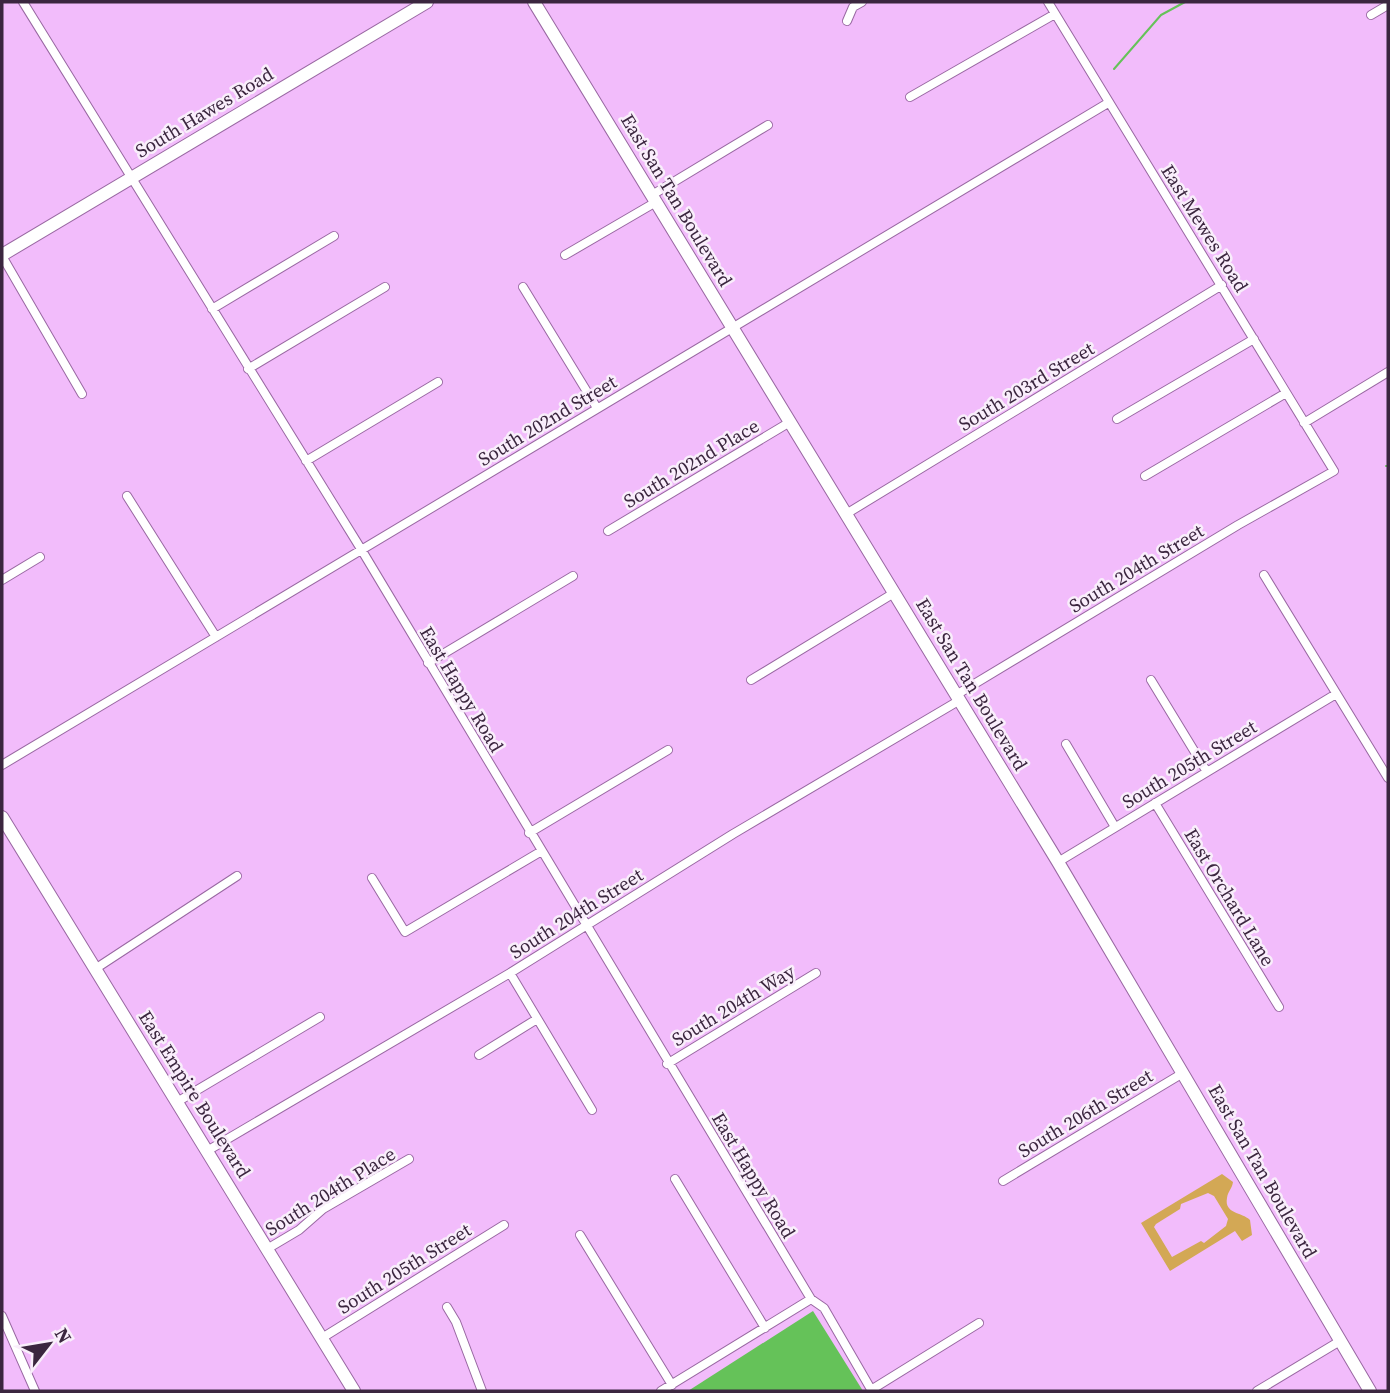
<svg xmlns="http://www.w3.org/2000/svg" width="1390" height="1393" font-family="'Source Serif 4',serif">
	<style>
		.green { fill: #d3a855; fill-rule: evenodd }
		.water { fill: #65c259 }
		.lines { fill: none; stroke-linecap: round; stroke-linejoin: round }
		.stream { stroke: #65c259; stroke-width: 2 }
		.street-casing { stroke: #9968a2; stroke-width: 10 }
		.secondary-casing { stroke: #9968a2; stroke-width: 14 }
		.street { stroke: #fff; stroke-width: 8 }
		.secondary { stroke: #fff; stroke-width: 12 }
		.labels { text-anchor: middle; stroke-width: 5; stroke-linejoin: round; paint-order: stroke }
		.street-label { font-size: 19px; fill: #3b263f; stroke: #f9eefb }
	</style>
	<rect width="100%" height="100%" fill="#f2bcfb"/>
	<!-- green -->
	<path class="green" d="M1222,1174L1233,1182C1232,1189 1228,1191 1227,1198C1224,1214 1242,1212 1250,1220L1252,1235L1242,1241L1235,1231L1170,1271L1141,1223ZM1208,1193L1214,1196L1228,1219L1226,1226L1204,1243L1201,1241L1172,1257L1154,1227L1156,1224L1180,1209L1181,1204Z"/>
	<!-- water -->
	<path class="water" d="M813,1311L863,1391H688Z"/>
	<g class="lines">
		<!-- stream -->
		<path class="stream" d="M1114,69L1161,15L1185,2
			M1386,466H1388"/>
		<!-- street casing -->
		<g class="street-casing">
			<path id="street" d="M23,2L361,549L811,1299L824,1308L872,1391
				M1371,15L1388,5
				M847,21L853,7L862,2
				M910,97L1055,14
				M652,195L768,125
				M565,255L656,202
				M2,256L82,394
				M523,287L597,408
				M212,309L334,236
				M248,369L385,287
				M1117,419L1254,339
				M1304,423L1388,372
				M306,461L438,382
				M1145,476L1286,393
				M127,496L216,637
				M846,514L1222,285
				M608,531L790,422
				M1264,575L1388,778
				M2,580L40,557
				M428,663L573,576
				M751,680L894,593
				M1151,680L1207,772
				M956,695L1238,525L1334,471L1048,2
				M1066,744L1115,827
				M2,765L1108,103
				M1155,803L1279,1007
				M529,833L668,750
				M1058,862L1336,694
				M372,878L405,932L540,852
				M95,969L237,876
				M510,973L592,1110
				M479,1055L537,1019
				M667,1064L816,973
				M177,1102L320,1017
				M207,1151L510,973L733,834L960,700
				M675,1179L765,1328
				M1003,1181L1183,1073
				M580,1235L672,1385
				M267,1249L299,1230L323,1209L409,1159
				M447,1307L456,1322L482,1391
				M2,1316L35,1391
				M322,1338L504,1225
				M871,1390L979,1323
				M661,1391L811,1299
				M1257,1391L1340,1341"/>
		</g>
		<!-- secondary casing -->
		<g class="secondary-casing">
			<path id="secondary" d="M534,2L1058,862L1370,1391
				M2,255L427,2
				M2,817L354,1391"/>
		</g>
		<!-- street -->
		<use href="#street" class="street"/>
		<!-- secondary -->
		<use href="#secondary" class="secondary"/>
	</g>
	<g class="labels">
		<!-- street labels -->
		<g class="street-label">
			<text transform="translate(204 112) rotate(-31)" y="7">South Hawes Road</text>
			<text transform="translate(677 200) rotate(59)" y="7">East San Tan Boulevard</text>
			<text transform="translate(1205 228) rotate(58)" y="7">East Mewes Road</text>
			<text transform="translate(1026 386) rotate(-31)" y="7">South 203rd Street</text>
			<text transform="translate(547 420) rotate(-31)" y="7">South 202nd Street</text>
			<text transform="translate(691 463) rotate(-31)" y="7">South 202nd Place</text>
			<text transform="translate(1136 568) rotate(-31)" y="7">South 204th Street</text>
			<text transform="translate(972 684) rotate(59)" y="7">East San Tan Boulevard</text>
			<text transform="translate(462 689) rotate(59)" y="7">East Happy Road</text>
			<text transform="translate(1189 764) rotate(-31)" y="7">South 205th Street</text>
			<text transform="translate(1230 897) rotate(59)" y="7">East Orchard Lane</text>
			<text transform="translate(576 913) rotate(-32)" y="7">South 204th Street</text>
			<text transform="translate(733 1005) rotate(-31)" y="7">South 204th Way</text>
			<text transform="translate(195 1094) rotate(58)" y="7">East Empire Boulevard</text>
			<text transform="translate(1085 1113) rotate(-31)" y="7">South 206th Street</text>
			<text transform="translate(1263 1171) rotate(60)" y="7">East San Tan Boulevard</text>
			<text transform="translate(754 1175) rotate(59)" y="7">East Happy Road</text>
			<text transform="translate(330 1191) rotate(-32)" y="7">South 204th Place</text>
			<text transform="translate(404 1268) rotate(-32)" y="7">South 205th Street</text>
		</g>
	</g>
	<!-- border -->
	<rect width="1390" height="1393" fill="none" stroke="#3b263f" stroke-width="7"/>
	<!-- north arrow -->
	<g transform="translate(49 1344) rotate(59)" stroke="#f9eefb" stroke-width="5" paint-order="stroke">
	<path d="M0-5L12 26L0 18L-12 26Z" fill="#3b263f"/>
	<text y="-10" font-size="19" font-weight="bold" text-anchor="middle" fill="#3b263f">N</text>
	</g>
</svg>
